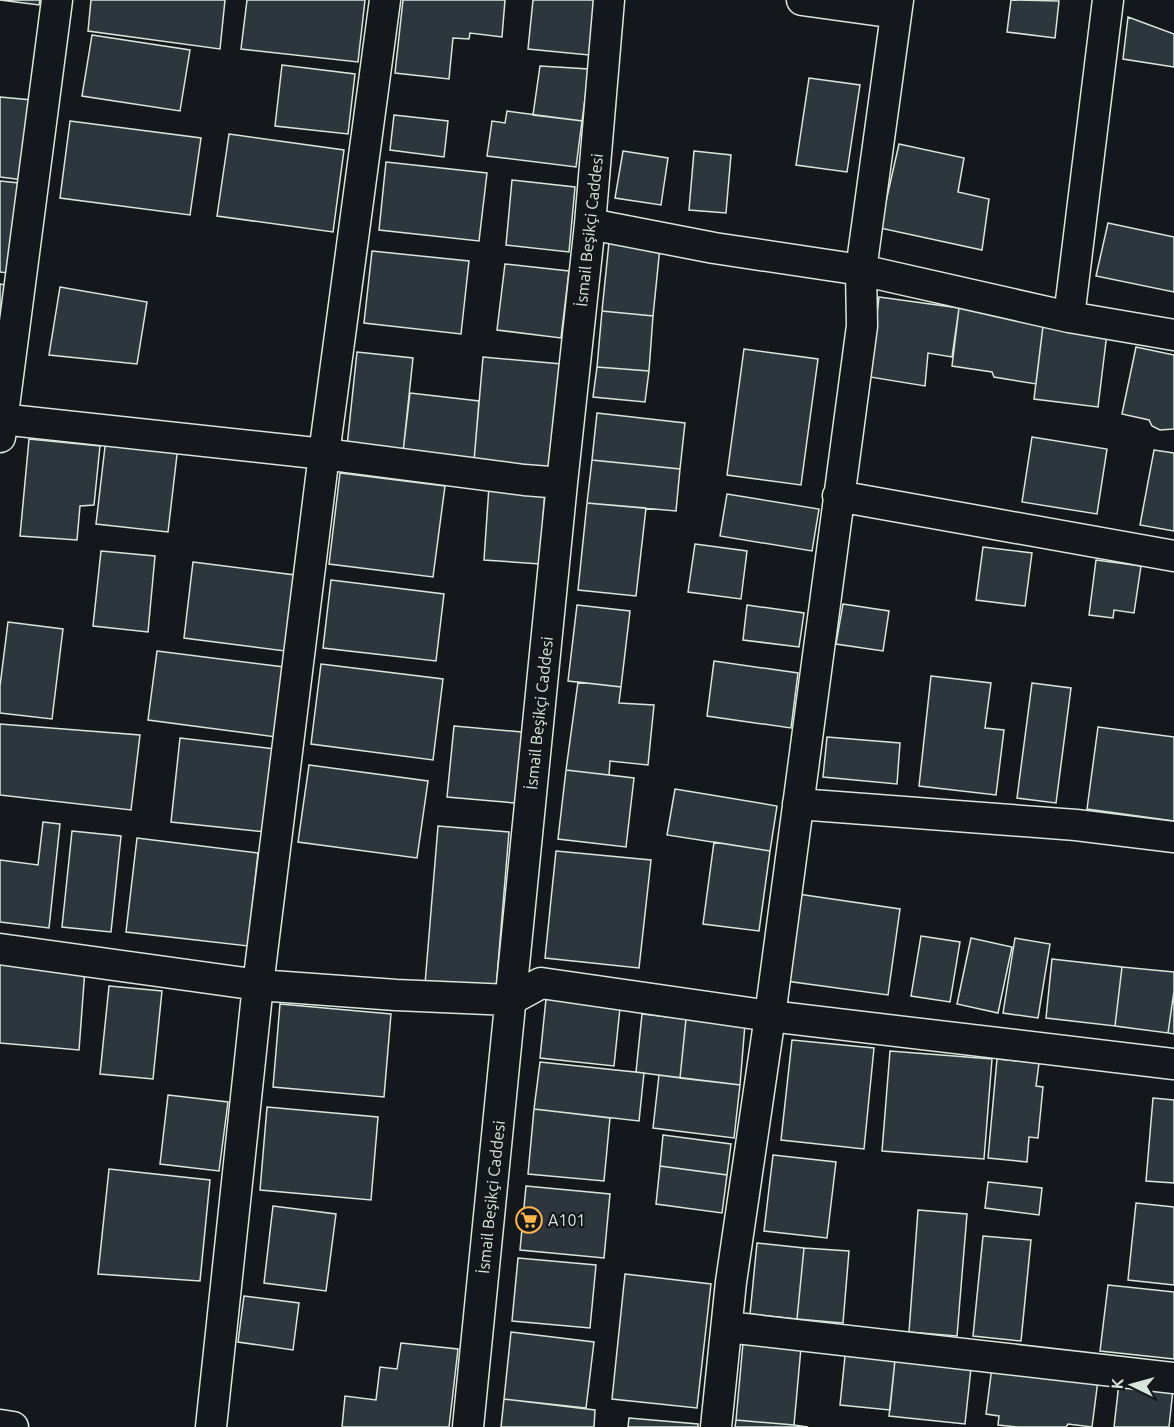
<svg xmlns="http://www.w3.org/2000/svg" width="1174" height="1427" font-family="Ubuntu,sans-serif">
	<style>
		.building { fill: #2c363c; stroke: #d8e6dc; stroke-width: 1.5 }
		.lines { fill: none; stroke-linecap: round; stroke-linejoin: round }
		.minor-casing { stroke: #d8e6dc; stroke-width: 33 }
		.minor { stroke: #14181c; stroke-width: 30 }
		.labels { text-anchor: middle; stroke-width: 4.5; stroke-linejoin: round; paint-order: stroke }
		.street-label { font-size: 16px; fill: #d8e6dc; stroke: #14181c }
		.poi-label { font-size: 16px; fill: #d8e6dc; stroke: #14181c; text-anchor: start }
	</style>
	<rect width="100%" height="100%" fill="#14181c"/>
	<!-- building -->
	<path class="building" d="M0,0H40L39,5Z
		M91,0H225L220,49L88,31Z
		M247,0H365L358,62L241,49Z
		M403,0H505L502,37L470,33L469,39L453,38L449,79L395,73Z
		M533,0H594L589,55L528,49Z
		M1011,0L1059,1L1055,38L1007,32Z
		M1128,17L1174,34V67L1123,59Z
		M92,35L190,50L180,111L82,96Z
		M282,65L355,74L348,134L275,126Z
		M540,66L589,69L582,121L533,115Z
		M809,78L860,85L847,172L796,165Z
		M0,97L32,100L24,180L0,177Z
		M507,111L582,121L576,167L487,156L492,121L505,123Z
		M394,115L448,121L444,157L390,150Z
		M70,121L201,138L190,215L60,198Z
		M229,134L344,150L333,232L217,216Z
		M899,144L964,158L958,192L989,199L982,250L880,228Z
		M623,151L668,158L661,205L615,198Z
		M694,151L731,155L726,213L689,210Z
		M386,162L487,173L479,241L379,230Z
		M512,180L575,187L569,252L506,245Z
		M0,181L19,183L9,273L0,272Z
		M1108,223L1174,237V292L1096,276Z
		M609,242L660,247L653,316L602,311Z
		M372,251L469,261L461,334L364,323Z
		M505,264L569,271L561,338L497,330Z
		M0,284L5,285L0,331Z
		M60,287L147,302L137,364L49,355Z
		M879,297L959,308L952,357L928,353L925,386L870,377Z
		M959,308L1043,326L1036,384L994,377L992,372L952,366Z
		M602,311L653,316L649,371L597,367Z
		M1043,326L1107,333L1098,407L1034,399Z
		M1136,347L1174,355V429L1160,430L1152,426L1149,420L1122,414Z
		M744,349L818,359L801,485L727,475Z
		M357,352L413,358L403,452L347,446Z
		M483,357L562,364L553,468L474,461Z
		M597,367L649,371L645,402L593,397Z
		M410,393L479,401L474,461L403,452Z
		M597,413L685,423L680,469L592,460Z
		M1032,437L1107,449L1097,514L1022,502Z
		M106,438L178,446L168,532L96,524Z
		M29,439L100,446L94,505L80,506L77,540L20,536Z
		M1154,450L1174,453V531L1140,525Z
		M592,460L680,469L676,511L587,503Z
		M340,473L445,486L433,577L329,564Z
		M489,486L545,490L540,564L484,560Z
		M727,494L819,509L812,551L720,536Z
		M587,503L646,508L636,596L578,590Z
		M695,544L747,551L741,599L688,592Z
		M983,547L1032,553L1025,606L976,600Z
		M101,551L155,556L148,632L93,626Z
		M1096,560L1141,566L1134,613L1114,610L1113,618L1089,615Z
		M193,562L295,575L285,651L184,638Z
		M331,580L444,594L436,661L323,648Z
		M843,604L889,611L883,651L836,644Z
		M577,605L630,611L621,687L568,681Z
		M747,605L804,613L799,647L743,640Z
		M8,622L63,629L52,719L0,713V686Z
		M157,651L284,667L276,737L148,720Z
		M714,661L798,673L791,728L707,716Z
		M321,664L443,679L433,760L311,744Z
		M931,676L991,683L985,728L1004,730L996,795L919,786Z
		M578,682L621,687L619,703L654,705L648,765L610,761L609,775L566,770Z
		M1032,683L1071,688L1056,803L1017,798Z
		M0,724L140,735L131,810L0,795Z
		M454,726L522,732L515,803L447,797Z
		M1098,727L1174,737V821L1087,809Z
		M827,737L900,743L897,784L823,777Z
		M180,738L275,749L265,832L171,822Z
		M309,765L428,781L417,858L298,842Z
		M566,770L634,778L626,847L558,839Z
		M675,789L777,806L770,851L667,835Z
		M43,822L60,824L49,928L0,922V860L38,865Z
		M438,826L509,832L496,989L425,984Z
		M72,831L121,836L111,932L62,927Z
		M137,838L258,853L248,946L126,932Z
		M714,842L770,851L759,931L703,924Z
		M556,851L651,860L639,968L545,958Z
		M798,894L900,909L888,995L786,981Z
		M921,936L960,942L950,1002L911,996Z
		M971,938L1012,947L998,1013L957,1004Z
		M1015,938L1050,944L1038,1018L1003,1013Z
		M1052,959L1122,967L1115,1026L1046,1018Z
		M0,962L85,969L79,1050L0,1043Z
		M1122,967L1174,972V991L1168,1033L1115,1026Z
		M109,986L162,991L153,1079L100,1074Z
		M1174,991V1034L1168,1033Z
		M546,999L620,1008L614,1066L540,1058Z
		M280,1004L391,1014L384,1097L273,1087Z
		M642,1014L686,1019L680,1078L636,1072Z
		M686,1019L745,1024L740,1085L680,1078Z
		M792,1040L874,1048L864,1149L781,1140Z
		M890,1051L992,1059L984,1159L882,1151Z
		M997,1059L1039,1063L1036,1086L1043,1087L1038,1138L1029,1137L1027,1162L988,1158Z
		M540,1062L644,1073L639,1121L534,1109Z
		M659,1075L740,1085L734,1138L653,1128Z
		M168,1095L228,1102L219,1171L160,1164Z
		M1153,1098L1174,1100V1183L1146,1181Z
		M267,1107L378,1117L371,1200L260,1190Z
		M534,1109L610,1118L604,1181L528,1174Z
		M663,1135L731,1144L727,1175L660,1166Z
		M773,1155L836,1162L827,1238L764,1231Z
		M660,1166L727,1175L722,1213L656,1204Z
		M109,1169L210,1180L200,1281L98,1274Z
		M988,1182L1042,1188L1039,1215L985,1208Z
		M526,1186L610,1194L604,1258L520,1250Z
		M1136,1203L1174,1207V1285L1128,1280Z
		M273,1206L336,1214L326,1291L264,1283Z
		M918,1210L967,1214L957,1336L909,1332Z
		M983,1236L1031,1240L1021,1341L973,1336Z
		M757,1243L804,1248L797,1319L750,1314Z
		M804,1248L849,1251L843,1323L797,1319Z
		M518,1258L596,1265L590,1328L512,1321Z
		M625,1274L711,1284L697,1408L612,1399Z
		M1108,1285L1174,1292V1359L1100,1351Z
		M244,1296L299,1303L293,1350L238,1342Z
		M511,1332L594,1342L586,1408L504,1399Z
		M401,1343L458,1349L449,1427H342L345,1396L376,1400L380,1367L397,1369Z
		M743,1343L801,1348L794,1425L736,1420Z
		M845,1356L895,1360L890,1410L840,1405Z
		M895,1360L971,1368L965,1424L889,1416Z
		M992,1367L1098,1380L1092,1427L1068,1424L1066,1427H1017L998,1425L999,1416L986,1414Z
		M1119,1383L1173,1389L1169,1427H1114Z
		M504,1399L595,1410L594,1427H501Z
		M629,1418L698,1424V1427H628Z
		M736,1420L794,1425L808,1427H735Z"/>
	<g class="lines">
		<!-- minor casing -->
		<g class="minor-casing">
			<path id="minor" d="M802,0L896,13
				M590,224L714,248L861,270L1069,317L1174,335
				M1069,317L1108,0
				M0,419L324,454L524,480L562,483
				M0,437L57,0
				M838,496L1174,556
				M798,804L1076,825L1174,837
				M0,949L258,985L396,995L510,1000L541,983L770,1016L1174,1064
				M727,1327L1174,1378
				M0,1425L13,1427
				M211,1427L258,985L324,454L385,0
				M468,1427L562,483L590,224L609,0
				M716,1427L731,1282L770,1016L862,326L861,270L898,0"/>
		</g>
		<!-- minor -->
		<use href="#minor" class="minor"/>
	</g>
	<!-- icons -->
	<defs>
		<g id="supermarket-ring" transform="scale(1.35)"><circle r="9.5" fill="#14181c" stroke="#ffb74d" stroke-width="1.5"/><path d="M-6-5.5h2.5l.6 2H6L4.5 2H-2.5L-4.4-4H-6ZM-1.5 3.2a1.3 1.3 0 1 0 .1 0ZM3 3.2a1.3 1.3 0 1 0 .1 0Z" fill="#ffb74d"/></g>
	</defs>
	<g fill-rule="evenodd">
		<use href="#supermarket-ring" x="529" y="1220"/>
	</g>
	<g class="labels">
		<!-- street labels -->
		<g class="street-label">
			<text transform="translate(589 230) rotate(-84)" y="6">İsmail Beşikçi Caddesi</text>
			<text transform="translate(539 713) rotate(-84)" y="6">İsmail Beşikçi Caddesi</text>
			<text transform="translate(491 1197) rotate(-84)" y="6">İsmail Beşikçi Caddesi</text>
		</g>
		<!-- poi labels -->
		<g class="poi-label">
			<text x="548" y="1226">A101</text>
		</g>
	</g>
	<!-- north arrow -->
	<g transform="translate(1132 1385) rotate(275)" stroke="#14181c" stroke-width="4.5" paint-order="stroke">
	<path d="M0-4.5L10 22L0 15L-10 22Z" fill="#d8e6dc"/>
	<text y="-9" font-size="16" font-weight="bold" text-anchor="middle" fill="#d8e6dc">K</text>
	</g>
</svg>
